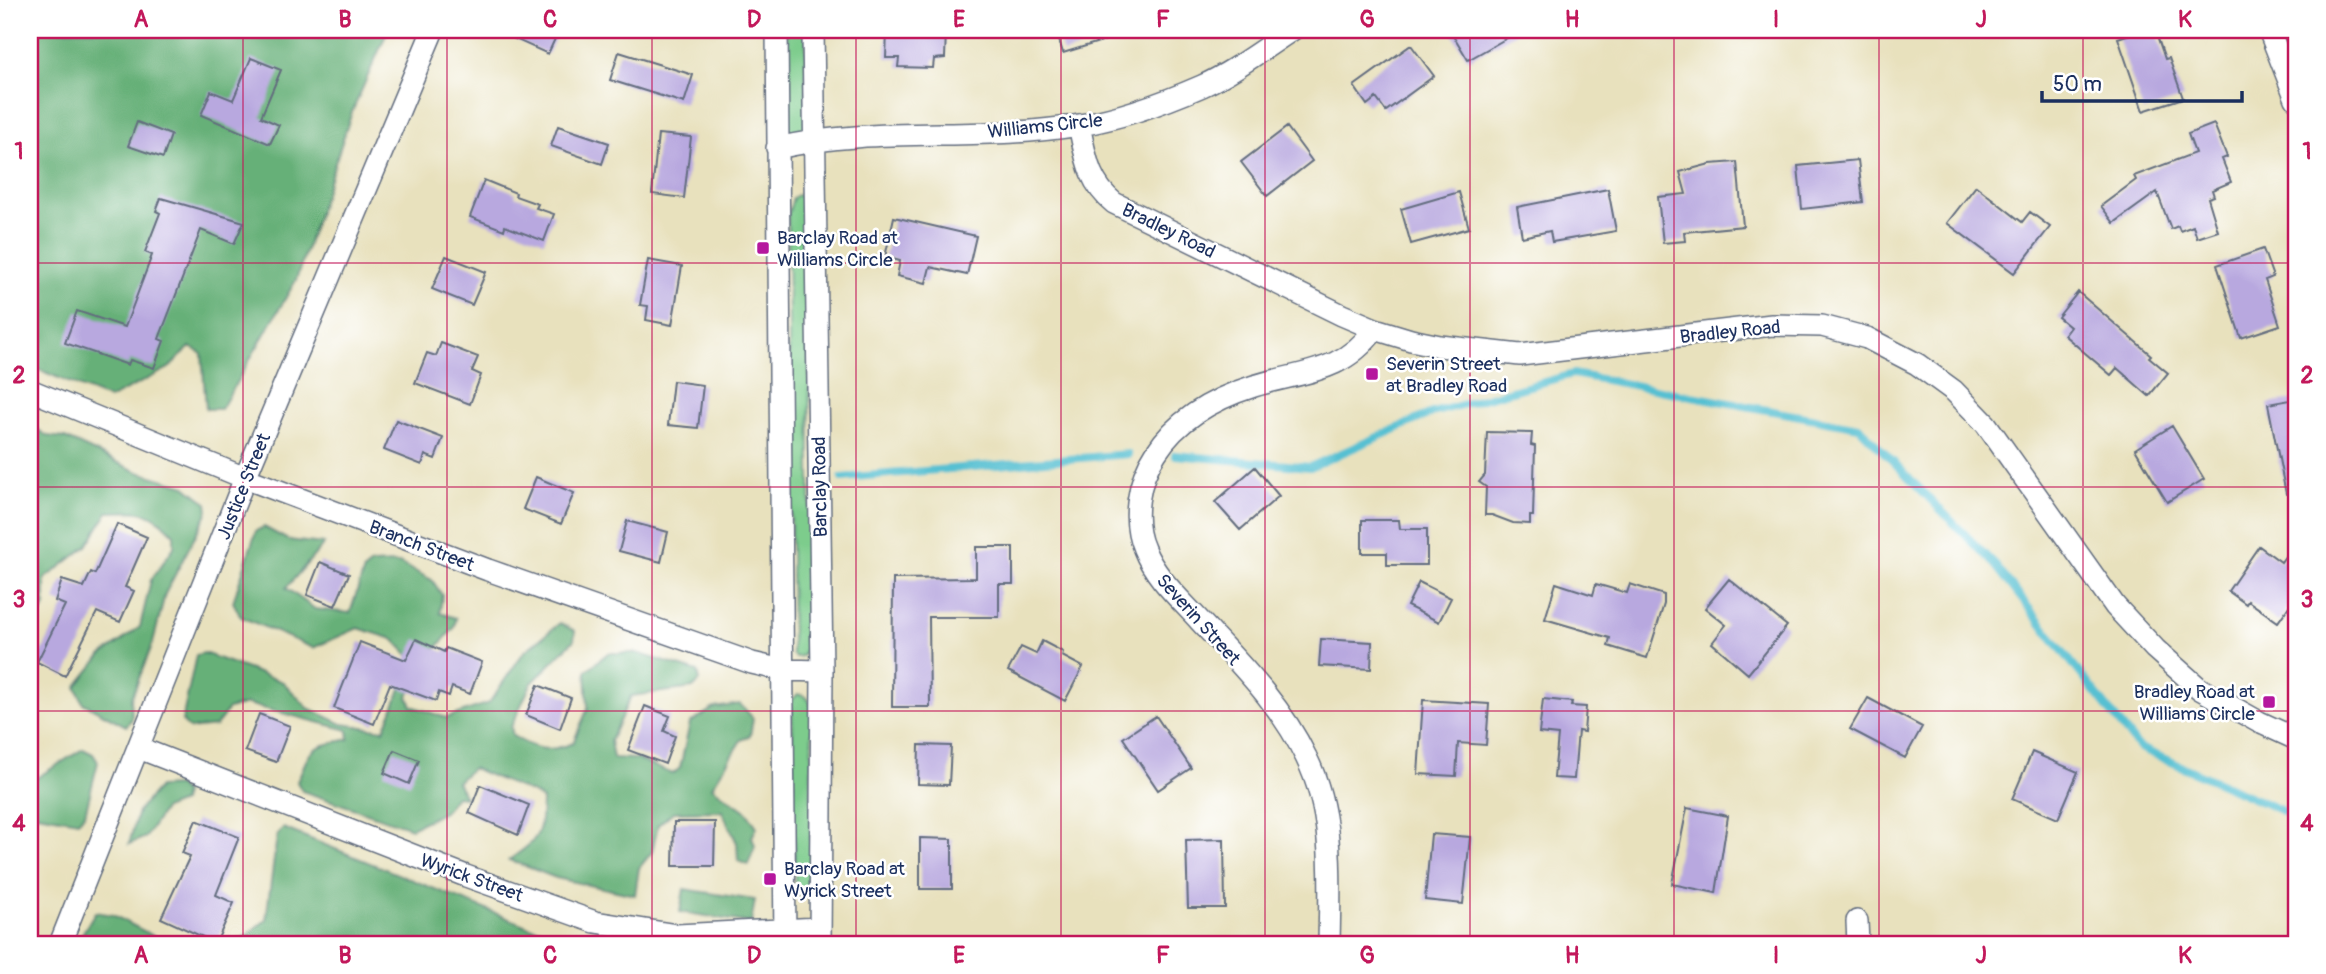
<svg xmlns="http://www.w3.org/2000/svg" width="2326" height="974" font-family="Pangolin,sans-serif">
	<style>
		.green { fill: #7dcc8c; stroke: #4c7e75; stroke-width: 2 }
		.forest { fill: #66b078; stroke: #40706b; stroke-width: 2 }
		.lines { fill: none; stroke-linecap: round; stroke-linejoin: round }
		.stream { stroke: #56c0d2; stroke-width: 8 }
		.building { fill: #b8a8df }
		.minor-casing { stroke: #636d7f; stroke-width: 24 }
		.minor { stroke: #fff; stroke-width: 21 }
		.grid { fill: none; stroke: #c2185b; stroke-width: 2; stroke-opacity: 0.55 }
		.poi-dot { fill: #b5179e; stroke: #fff; stroke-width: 2.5 }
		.labels { text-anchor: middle; stroke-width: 5; stroke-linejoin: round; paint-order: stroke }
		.street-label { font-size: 19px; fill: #1b2f5e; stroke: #fff }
		.poi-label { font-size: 19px; fill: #1b2f5e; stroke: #fff; text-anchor: start }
		.neatline { fill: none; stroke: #c2185b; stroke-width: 2.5 }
		.grid-label { font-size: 23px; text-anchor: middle; font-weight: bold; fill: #c2185b }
	</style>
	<rect width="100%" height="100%" fill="#fff"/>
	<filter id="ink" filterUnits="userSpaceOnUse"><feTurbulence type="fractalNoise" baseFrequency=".0143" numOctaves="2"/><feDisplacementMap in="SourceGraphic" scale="14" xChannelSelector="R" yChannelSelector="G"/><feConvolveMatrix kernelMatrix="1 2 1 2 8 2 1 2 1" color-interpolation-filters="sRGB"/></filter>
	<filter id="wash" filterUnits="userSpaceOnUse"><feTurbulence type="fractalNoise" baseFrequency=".00686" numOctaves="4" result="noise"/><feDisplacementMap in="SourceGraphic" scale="28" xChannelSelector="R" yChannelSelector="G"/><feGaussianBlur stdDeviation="1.57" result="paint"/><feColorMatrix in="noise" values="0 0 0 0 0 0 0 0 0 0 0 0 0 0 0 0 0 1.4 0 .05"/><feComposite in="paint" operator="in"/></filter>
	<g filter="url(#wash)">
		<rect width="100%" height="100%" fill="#e8e1bd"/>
		<!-- green -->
		<path class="green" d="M787,30H806V132L799,137L790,133L788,127Z
			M798,195L805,197L808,203L811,617L808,645L802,656L796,657L792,654L788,215L793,198Z
			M798,694C814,696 812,713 812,726L810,888C807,894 802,898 795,894L792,700Z"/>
		<!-- forest -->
		<path class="forest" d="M30,30H388L352,112L296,280L221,409H206L202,354L190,347L169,368L109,399L30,366Z
			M30,424L47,436L65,438L138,472L185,486L207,503L208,511L165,594L153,643L131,699L132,719L126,726L83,703L76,687L101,656L140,627L151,580L174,547V534C149,508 142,511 108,512L87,546L45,579V606L36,623L30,624Z
			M264,527L288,540L324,544L286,588L315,609L350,613L364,570L371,564L399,563L432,580L442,595L440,613L456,618L454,628L417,670L408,697L412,706L446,718L489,703L524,652L560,623L575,631L574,640L531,684L511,727L513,736C535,750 549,753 573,743L588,708L586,671L608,653H637L698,672L700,681L693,688L631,696L610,741L613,758L637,759L673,774L680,768L690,723L714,708L740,704L753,718L750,736L741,740L712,787L747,812L757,827L752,837L755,846L748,865L738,861L737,843L722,811L673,812L658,825L652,852L639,868L635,895L556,878L509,860C539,839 541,836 542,800L535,794L472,768L457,782L465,797L456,796L444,812L411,828L302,791L297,782C312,745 310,748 349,739L348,730L247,704L228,709L216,726L189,729L182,721L196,655L204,653L283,682L308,708L342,724L384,730L413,660L393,639L358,628L313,648L241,617L233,602L256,531Z
			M83,749L93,754L98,762L85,814L78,821L37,814L30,815V782Z
			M178,786L184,793L182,802L164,809L146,837L129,844L138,811L159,787Z
			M283,828L532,928L627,944H235L266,920L277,836Z
			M684,889L755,900L751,923L680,912Z
			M95,912L113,915L163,941L165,944H76Z"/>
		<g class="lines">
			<!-- stream -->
			<path class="stream" d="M1175,455L1310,467L1432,413L1573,374L1859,427L1995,565L2138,747L2296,817
				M842,478L1128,454"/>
		</g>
		<g id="blocks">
			<!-- building -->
			<path class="building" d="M495,30H559L548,54Z
				M887,30H946L945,58L934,59L933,68L898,67L899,58H886Z
				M1056,30H1121L1122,35L1063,53Z
				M1450,30H1521L1468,60Z
				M2142,30H2155L2165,59L2169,58L2183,98L2143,111L2118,38Z
				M1411,45L1434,76L1386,111L1376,98L1367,105L1354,86Z
				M619,52L693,75L684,103L610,80Z
				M251,58L281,70L261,117L279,125L270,144L201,115L211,91L233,100Z
				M137,122L171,135L163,158L128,146Z
				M2214,124L2227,157L2222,159L2231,182L2212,190L2214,196L2208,198L2218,231L2197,238L2193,226L2180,231L2178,226L2171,229L2157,192L2114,223L2101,206L2136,180L2134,176L2195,153L2188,134Z
				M558,126L609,143L602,164L551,146Z
				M1287,127L1312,161L1267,196L1241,162Z
				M658,134L691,137L684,198L652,194Z
				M1858,160L1863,202L1802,209L1798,166Z
				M1737,162L1743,226L1684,232L1685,241L1663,243L1658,197L1686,194L1680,172L1710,164Z
				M484,180L516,193L515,196L538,204L536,208L554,214L544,241L505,226L504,230L470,217Z
				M1976,186L2022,222L2030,212L2050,227L2014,273L1947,223Z
				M1608,189L1616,231L1552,242L1550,231L1522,237L1517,207Z
				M1459,192L1469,228L1411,244L1401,209Z
				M161,198L244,222L234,244L201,230L159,339L164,341L154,368L130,360L128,365L65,343L77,311L125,327L152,255L145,252L160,213L156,211Z
				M894,217L976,236L967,275L930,267L926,283L897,276L900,261L885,257Z
				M2263,249L2273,277L2265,280L2280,325L2241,338L2217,265Z
				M446,256L486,272L472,305L432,289Z
				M648,260L682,266L672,325L646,320L648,306L640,305Z
				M2078,292L2151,355L2149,357L2168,373L2149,396L2117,368L2111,375L2064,335L2070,327L2058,317Z
				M441,343L478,357L472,371L481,375L470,404L415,383L427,353L436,356Z
				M673,381L703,385L698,428L668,425Z
				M2296,399V493L2286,494L2268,404Z
				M396,420L443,438L435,459L425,455L422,465L384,450Z
				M2172,426L2204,479L2167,502L2135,449Z
				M1487,432L1532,433L1531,445L1535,446L1533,516H1530V524L1513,523L1492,515H1485L1486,487L1479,482L1485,475Z
				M1255,467L1279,496L1240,530L1215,502Z
				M536,477L574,493L561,524L523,509Z
				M1362,520H1399L1400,529H1427V565H1387V553H1362Z
				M627,521L668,532L661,562L619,551Z
				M117,524L147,537L125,587L134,591L120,622L97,612L65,676L37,662L65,605L55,601L62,580L84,587L91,572L95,574Z
				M2296,541V596L2278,622L2248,601L2246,604L2228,591L2259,546L2281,562Z
				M976,547H1013V584H999V617H929L930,707H892L893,579L976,578Z
				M320,562L349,574L335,606L307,595Z
				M1729,579L1787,626L1748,674L1712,643L1726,625L1705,608Z
				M1419,582L1451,598L1439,622L1407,606Z
				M1556,583L1593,595L1596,584L1627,593L1630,584L1664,595V604L1647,658L1608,646L1610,638L1545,619Z
				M416,639L444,652L446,648L482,662L470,694L452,687L449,696L439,692L436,701L390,684L374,724L334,708L360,642L406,660Z
				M1321,639L1372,642L1371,669L1319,666Z
				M1042,641L1063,652L1062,656L1083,667L1065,701L1008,671L1021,647L1036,654Z
				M538,685L571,698L560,729L526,715Z
				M1868,698L1922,727L1905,758L1850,729Z
				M1543,699L1572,702L1571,706L1586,707L1584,732L1578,731L1574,779L1554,778L1558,735L1539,733Z
				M1423,700L1489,704L1486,745L1458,743L1456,776L1418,774Z
				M645,706L670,716L664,731L675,736L665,764L628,750Z
				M259,714L290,726L276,762L245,751Z
				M1156,716L1191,768L1158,790L1123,738Z
				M919,745L951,746L949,785L918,784Z
				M394,750L419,760L409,784L384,773Z
				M2032,752L2078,772L2058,819L2012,799Z
				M480,785L529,805L518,835L469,813Z
				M1687,808L1728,816L1716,893L1672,884Z
				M196,820L239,837L216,895L234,903L216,943L161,918L190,856L182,853Z
				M674,822H715L714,866H673Z
				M1431,834L1470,837L1463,904L1425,900Z
				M920,838L952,839V889H920Z
				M1224,839L1225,908H1188L1186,840Z"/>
		</g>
	</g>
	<g filter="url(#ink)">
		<use href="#blocks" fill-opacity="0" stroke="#636d7f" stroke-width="2"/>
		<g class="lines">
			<!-- minor casing -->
			<g class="minor-casing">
				<path id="minor" d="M777,30L785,944
					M813,30L822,671L820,944
					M2269,30L2296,99
					M1079,125C1086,157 1088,182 1114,203L1342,315L1375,329L1411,340L1440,346L1520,355L1772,325L1822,326L1867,338L1917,364L1954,391L1986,424L2115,606L2155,649L2200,689L2259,722L2296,739
					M777,148C876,125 980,142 1080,125C1121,118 1163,103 1202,86C1233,72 1263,49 1292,30
					M30,390L245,478L488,570L752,663L782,670L822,671
					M139,748L466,876L595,922L677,935L819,928
					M1857,921L1858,944
					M60,944L245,478L433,30
					M1329,944C1330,881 1335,815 1306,757C1281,704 1238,662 1199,620C1179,598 1155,577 1144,549C1131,519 1138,480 1156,453C1178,418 1216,398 1254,386C1303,371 1342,374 1375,329"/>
			</g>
			<!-- minor -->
			<use href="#minor" class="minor"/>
		</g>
	</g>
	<!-- grid -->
	<path class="grid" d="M243,30V944M447,30V944M652,30V944M856,30V944M1061,30V944M1265,30V944M1470,30V944M1674,30V944M1879,30V944M2083,30V944M30,263H2296M30,487H2296M30,711H2296"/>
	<!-- markers -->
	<g class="poi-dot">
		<rect x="756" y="241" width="14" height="14" rx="3.5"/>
		<rect x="1365" y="367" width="14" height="14" rx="3.5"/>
		<rect x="2262" y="695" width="14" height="14" rx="3.5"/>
		<rect x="763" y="872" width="14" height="14" rx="3.5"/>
	</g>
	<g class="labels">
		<!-- street labels -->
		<g class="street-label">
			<text transform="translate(1045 125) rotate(-6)" y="7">Williams Circle</text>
			<text transform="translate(1169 230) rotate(26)" y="7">Bradley Road</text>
			<text transform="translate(1730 331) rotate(-6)" y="7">Bradley Road</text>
			<text transform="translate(243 486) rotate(-68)" y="7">Justice Street</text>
			<text transform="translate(819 487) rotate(-91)" y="7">Barclay Road</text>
			<text transform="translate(422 545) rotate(21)" y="7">Branch Street</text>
			<text transform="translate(1199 619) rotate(48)" y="7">Severin Street</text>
			<text transform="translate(472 877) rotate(20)" y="7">Wyrick Street</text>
		</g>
		<!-- poi labels -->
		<g class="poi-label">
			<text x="777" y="244">Barclay Road at<tspan x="777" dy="22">Williams Circle</tspan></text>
			<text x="1386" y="370">Severin Street<tspan x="1386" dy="22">at Bradley Road</tspan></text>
			<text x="2255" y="698" text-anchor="end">Bradley Road at<tspan x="2255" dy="22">Williams Circle</tspan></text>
			<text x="784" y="875">Barclay Road at<tspan x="784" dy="22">Wyrick Street</tspan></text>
		</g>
	</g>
	<!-- margin -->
	<rect width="2326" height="974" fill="none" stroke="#fff" stroke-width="77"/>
	<!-- scale -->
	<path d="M2042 91v10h200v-10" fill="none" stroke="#1b2f5e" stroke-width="3.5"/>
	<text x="2053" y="91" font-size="21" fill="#1b2f5e" stroke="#ffffff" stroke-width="5" paint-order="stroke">50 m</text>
	<rect x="38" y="38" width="2250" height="898" class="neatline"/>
	<g class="grid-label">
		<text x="141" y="27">A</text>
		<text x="345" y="27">B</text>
		<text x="550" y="27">C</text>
		<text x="754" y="27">D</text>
		<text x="959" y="27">E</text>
		<text x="1163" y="27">F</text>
		<text x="1367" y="27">G</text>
		<text x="1572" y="27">H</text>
		<text x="1776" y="27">I</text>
		<text x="1981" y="27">J</text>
		<text x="2185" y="27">K</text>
		<text x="19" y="159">1</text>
		<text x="2307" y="159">1</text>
		<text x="19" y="383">2</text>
		<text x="2307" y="383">2</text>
		<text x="19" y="607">3</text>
		<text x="2307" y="607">3</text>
		<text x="19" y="831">4</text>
		<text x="2307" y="831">4</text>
		<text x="141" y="963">A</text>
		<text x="345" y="963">B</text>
		<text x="550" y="963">C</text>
		<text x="754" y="963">D</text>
		<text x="959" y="963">E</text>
		<text x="1163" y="963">F</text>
		<text x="1367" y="963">G</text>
		<text x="1572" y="963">H</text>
		<text x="1776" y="963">I</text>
		<text x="1981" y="963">J</text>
		<text x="2185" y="963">K</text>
	</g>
</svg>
